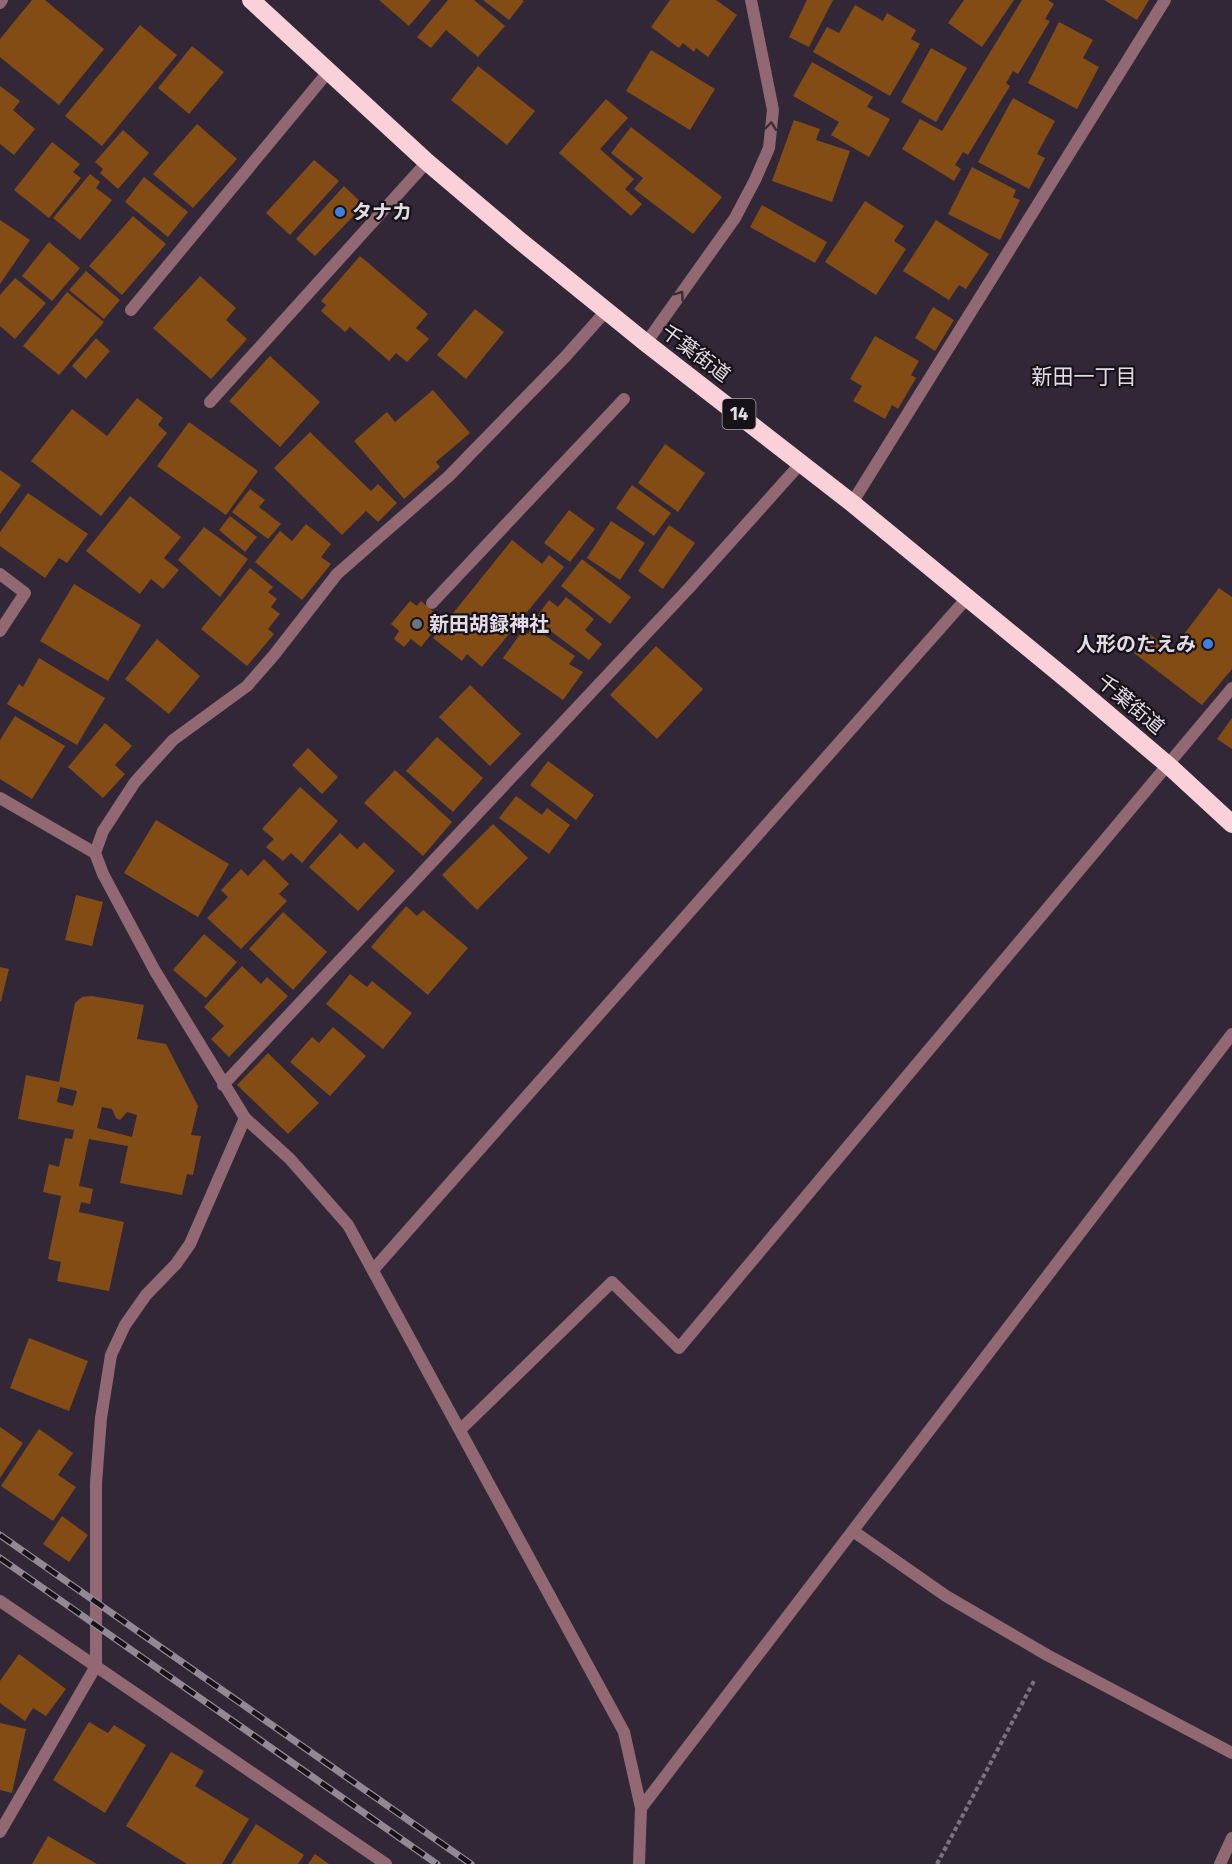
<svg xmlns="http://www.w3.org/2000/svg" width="1232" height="1864" font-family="'Fira Sans','Noto Sans JP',sans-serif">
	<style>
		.building { fill: #834c15; fill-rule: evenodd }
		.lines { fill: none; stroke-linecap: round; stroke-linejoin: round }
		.path { stroke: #7c727f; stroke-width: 4; stroke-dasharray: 4.5 3; stroke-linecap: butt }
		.lane { stroke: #926872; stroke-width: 12 }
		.street { stroke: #926872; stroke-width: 12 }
		.highway { stroke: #fad0d9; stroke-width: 18 }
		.rail-casing { stroke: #928995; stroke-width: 7 }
		.rail { stroke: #171218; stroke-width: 4.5; stroke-dasharray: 14; stroke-linecap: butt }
		.oneway { stroke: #3c2c33 }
		.shop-dot { fill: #3f7fe0; stroke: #171218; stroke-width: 2 }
		.worship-dot { fill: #6b7280; stroke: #171218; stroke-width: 2 }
		.labels { text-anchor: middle; stroke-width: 4.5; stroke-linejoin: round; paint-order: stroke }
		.shield { fill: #171218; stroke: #a69fa8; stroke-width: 1.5 }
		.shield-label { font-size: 18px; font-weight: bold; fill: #e3dbe5 }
		.poi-label { font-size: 20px; font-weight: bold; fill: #e3dbe5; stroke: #171218; text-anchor: start }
		.street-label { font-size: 20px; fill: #e3dbe5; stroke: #171218 }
		.neighbourhood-label { font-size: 21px; fill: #e3dbe5; stroke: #171218 }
	</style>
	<rect width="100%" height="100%" fill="#322736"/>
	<!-- building -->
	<path class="building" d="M32,0H45L104,49L59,105L0,57V39Z
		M379,0H431L409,26Z
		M448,0H474L505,26L478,57L446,30L431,48L417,37Z
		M483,0H522L524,1L509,20Z
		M670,0H716L737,15L708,57L696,48L694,52L683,43L679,48L651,27Z
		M807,0H833L809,47L789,37Z
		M964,0H1014L982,47L948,23Z
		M1022,0H1048L1054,4L1045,19L1050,21L1018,74L1013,71L1006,83L1010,86L968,155L963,152L955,165L961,169L954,181L902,149L920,119L942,131Z
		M1104,0H1149L1137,20Z
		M855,5L883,21L887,13L916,30L911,39L920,44L890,96L813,52L827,27L839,33Z
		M1059,22L1093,40L1083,58L1099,67L1077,109L1028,83Z
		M140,25L177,55L102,146L65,116Z
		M192,46L224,72L189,114L158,88Z
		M931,48L967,68L936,122L901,102Z
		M651,50L715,89L690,130L626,91Z
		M812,62L873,97L867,107L890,119L869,157L831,135L839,122L793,96Z
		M478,66L535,111L507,145L451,100Z
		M0,86L20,101L13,110L35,129L14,155L0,144Z
		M1013,98L1055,121L1037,154L1045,158L1029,189L978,162Z
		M606,99L628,118L600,149L634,179L625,189L642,204L631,216L559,153Z
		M794,120L820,129L816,140L850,151L832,202L772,181Z
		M197,124L237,159L193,208L153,174Z
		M631,127L722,197L693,234L634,189L643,178L611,153Z
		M123,130L149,153L118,189L100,173L103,169L95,162Z
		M52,142L80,164L73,172L81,178L49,218L14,190Z
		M314,160L339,181L290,235L266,213Z
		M972,167L1016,190L1013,197L1020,200L1000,240L948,214Z
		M90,174L100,182L96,188L112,200L80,240L53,218Z
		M144,177L188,212L168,237L125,202Z
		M344,186L364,205L315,256L296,239Z
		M865,201L904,226L894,241L906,249L876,295L825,262Z
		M762,205L827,242L815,263L750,227Z
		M133,216L166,244L122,295L89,266Z
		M0,220L30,240L0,284Z
		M936,220L989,254L966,289L959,285L949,300L903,271Z
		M49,242L80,268L52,301L22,276Z
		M360,256L428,314L416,328L429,339L407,362L396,353L389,361L350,327L345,332L321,311L326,305L321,301Z
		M86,271L120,300L104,319L69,290Z
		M200,276L236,308L226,320L247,339L211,379L153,328Z
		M15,278L46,303L15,339L0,326V295Z
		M67,292L104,322L59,375L23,346Z
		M933,307L954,320L935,351L915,338Z
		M475,309L504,332L466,379L437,355Z
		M875,336L919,361L911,375L916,378L898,409L892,405L885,419L853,401L862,386L850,379Z
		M96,338L110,351L86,379L72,366Z
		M270,356L320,402L280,447L229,401Z
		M433,390L470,433L436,462L440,467L404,499L354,441L387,412L395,422Z
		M137,398L163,418L158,425L167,433L101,516L31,461L72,409L107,436Z
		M189,422L258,471L226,515L157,466Z
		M310,432L371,491L378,484L397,503L378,522L366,511L342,535L274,468Z
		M665,444L705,473L678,512L638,483Z
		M0,470L21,485L0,514Z
		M632,485L671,513L654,536L616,508Z
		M250,489L265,500L259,507L281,524L268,539L232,512Z
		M28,493L88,534L67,563L59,558L45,578L0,546V532Z
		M130,496L181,537L164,558L179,570L163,589L151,579L140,594L86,551Z
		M569,510L595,529L570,562L544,543Z
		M230,516L257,537L245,552L219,530Z
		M611,521L645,543L620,580L587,558Z
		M306,524L331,544L321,557L331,564L302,600L255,562L280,531L292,541Z
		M669,525L695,543L663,589L638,571Z
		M204,527L248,559L220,597L178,560Z
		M512,540L542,564L549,555L564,567L482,667L467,654L462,661L433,638Z
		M582,559L631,597L610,624L561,586Z
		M250,568L273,587L268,592L277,599L271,607L280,614L268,629L274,634L247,666L201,629Z
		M74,584L141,625L108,681L40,641Z
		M1219,588L1232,597V669L1202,705L1134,653L1149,634L1172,650Z
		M566,597L594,619L585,630L602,644L589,660L535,619L549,600L558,607Z
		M410,601L417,606L421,601L436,614L433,618L440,623L421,647L411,639L404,647L394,639L399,631L391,624Z
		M533,627L575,656L569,664L583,672L563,700L503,658L523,630L528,634Z
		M157,639L200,676L169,714L125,679Z
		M656,646L703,689L657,739L610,695Z
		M39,658L105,698L77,745L7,704L19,684L23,687Z
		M470,685L521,734L490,766L439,717Z
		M15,716L65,746L32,799L0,779V740Z
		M1232,718V749L1217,739Z
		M105,723L132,746L115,765L125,774L103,798L68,767Z
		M437,737L483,778L453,812L406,771Z
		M308,748L338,777L322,794L292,765Z
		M548,761L594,795L576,820L530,785Z
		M395,770L452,822L423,856L364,803Z
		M300,787L338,821L302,863L291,853L283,861L266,847L274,839L262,829Z
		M516,796L542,815L547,808L570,825L549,854L499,818Z
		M156,820L229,864L198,917L124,873Z
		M493,824L528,858L477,910L442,875Z
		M340,833L357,849L364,842L395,871L358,911L309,867Z
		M264,859L289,884L279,894L287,901L241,949L207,918L228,897L221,890L241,869L248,876Z
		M76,895L103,902L92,946L65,940Z
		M406,906L417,916L423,910L468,948L428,995L371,947Z
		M283,912L327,952L293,990L249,949Z
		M204,934L237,962L206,998L173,970Z
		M242,966L261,984L267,977L288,996L229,1057L211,1039L224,1026L204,1007Z
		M0,967L9,969L1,1001H0Z
		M350,974L367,987L372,981L412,1013L383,1049L326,1004Z
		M92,996L144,1005L137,1039L166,1044L198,1106L191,1135L201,1136L193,1175L187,1174L182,1195L120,1183L128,1146L89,1139L79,1186L93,1189L90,1204L81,1202L79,1212L124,1222L109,1291L57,1281L61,1262L48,1259L61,1196L43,1192L49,1164L59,1167L65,1138L72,1139L74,1130L18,1119L26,1075L59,1082L75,1003L82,997ZM60,1087L77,1091L73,1106L57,1102ZM102,1107L112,1109L116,1118L120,1120L127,1112L137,1115L132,1137L97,1128Z
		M333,1027L366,1056L330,1096L290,1062L312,1037L319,1043Z
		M268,1053L319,1103L288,1134L237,1085Z
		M29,1338L88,1361L69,1411L10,1388Z
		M0,1427L23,1443L0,1478Z
		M39,1429L73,1453L58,1475L76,1487L53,1521L1,1486Z
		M62,1516L88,1535L69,1562L43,1544Z
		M19,1654L66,1689L46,1716L33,1708L25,1721L0,1703V1681Z
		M89,1722L108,1733L114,1725L146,1745L105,1813L53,1780Z
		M0,1723L26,1729L12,1793L0,1790Z
		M171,1752L204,1771L195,1786L249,1819L222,1864H187L126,1826Z
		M256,1824L304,1855L298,1864H231Z
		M48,1836L97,1864H32Z
		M315,1854L329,1864H308Z"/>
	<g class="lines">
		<!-- path -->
		<path class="path" d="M937,1864L1035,1679"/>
		<!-- lane -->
		<path class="lane" d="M131,310L328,72
			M210,402L427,162
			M852,503L1165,0
			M0,574L25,593L0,631
			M0,798L95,853
			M223,1085L690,587L802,462
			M245,1118L155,971L103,874L95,853L103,831L135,782L173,740L247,686L274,655L337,574L449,476L565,357L606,311
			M373,1270L967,598
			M460,1430L612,1282L679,1348L1232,688
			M853,1531L946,1596L1047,1655L1232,1753
			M641,1808L1232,1034
			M0,1832L96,1666
			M1220,1864L1232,1838"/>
		<!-- street -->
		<path class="street" d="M0,3L2,0
			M646,343L735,218L755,180L769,148L773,110L751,0
			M432,603L624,399
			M0,1601L386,1864
			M96,1666V1483L101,1418L111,1355L125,1325L146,1295L176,1264L190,1244L245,1118L290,1159L348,1225L624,1732L641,1808L639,1864"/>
		<!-- highway -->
		<path class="highway" d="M251,0L427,162L519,240L646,343L852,503L1070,682L1168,765L1232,824"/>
		<!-- rail casing -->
		<g class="rail-casing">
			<path id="rail" d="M0,1535L471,1864
				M0,1558L437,1864"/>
		</g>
		<!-- rail -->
		<use href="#rail" class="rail"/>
	</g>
	<!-- one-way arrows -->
	<defs><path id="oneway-chevron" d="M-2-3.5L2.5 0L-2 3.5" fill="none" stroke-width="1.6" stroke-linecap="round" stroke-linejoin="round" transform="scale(1.5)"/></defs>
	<g class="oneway">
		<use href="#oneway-chevron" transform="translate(771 126) rotate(-83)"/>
		<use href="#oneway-chevron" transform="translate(680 295) rotate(-55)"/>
	</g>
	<!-- markers -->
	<g class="shop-dot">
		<circle cx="340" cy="212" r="6"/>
		<circle cx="1208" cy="644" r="6"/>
	</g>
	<circle class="worship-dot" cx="417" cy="624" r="6"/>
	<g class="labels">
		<!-- shield labels -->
		<rect class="shield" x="722.5" y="399" width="33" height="30" rx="4.5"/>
		<g class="shield-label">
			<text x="739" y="420">14</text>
		</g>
		<!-- poi labels -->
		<g class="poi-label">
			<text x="352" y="219">タナカ</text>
			<text x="429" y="631">新田胡録神社</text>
			<text x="1196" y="651" text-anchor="end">人形のたえみ</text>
		</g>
		<!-- street labels -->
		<g class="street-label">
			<text transform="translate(696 353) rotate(37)" y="7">千葉街道</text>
			<text transform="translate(1131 704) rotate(40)" y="7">千葉街道</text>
		</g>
		<!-- neighbourhood labels -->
		<g class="neighbourhood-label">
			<text x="1084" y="384">新田一丁目</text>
		</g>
	</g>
</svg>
